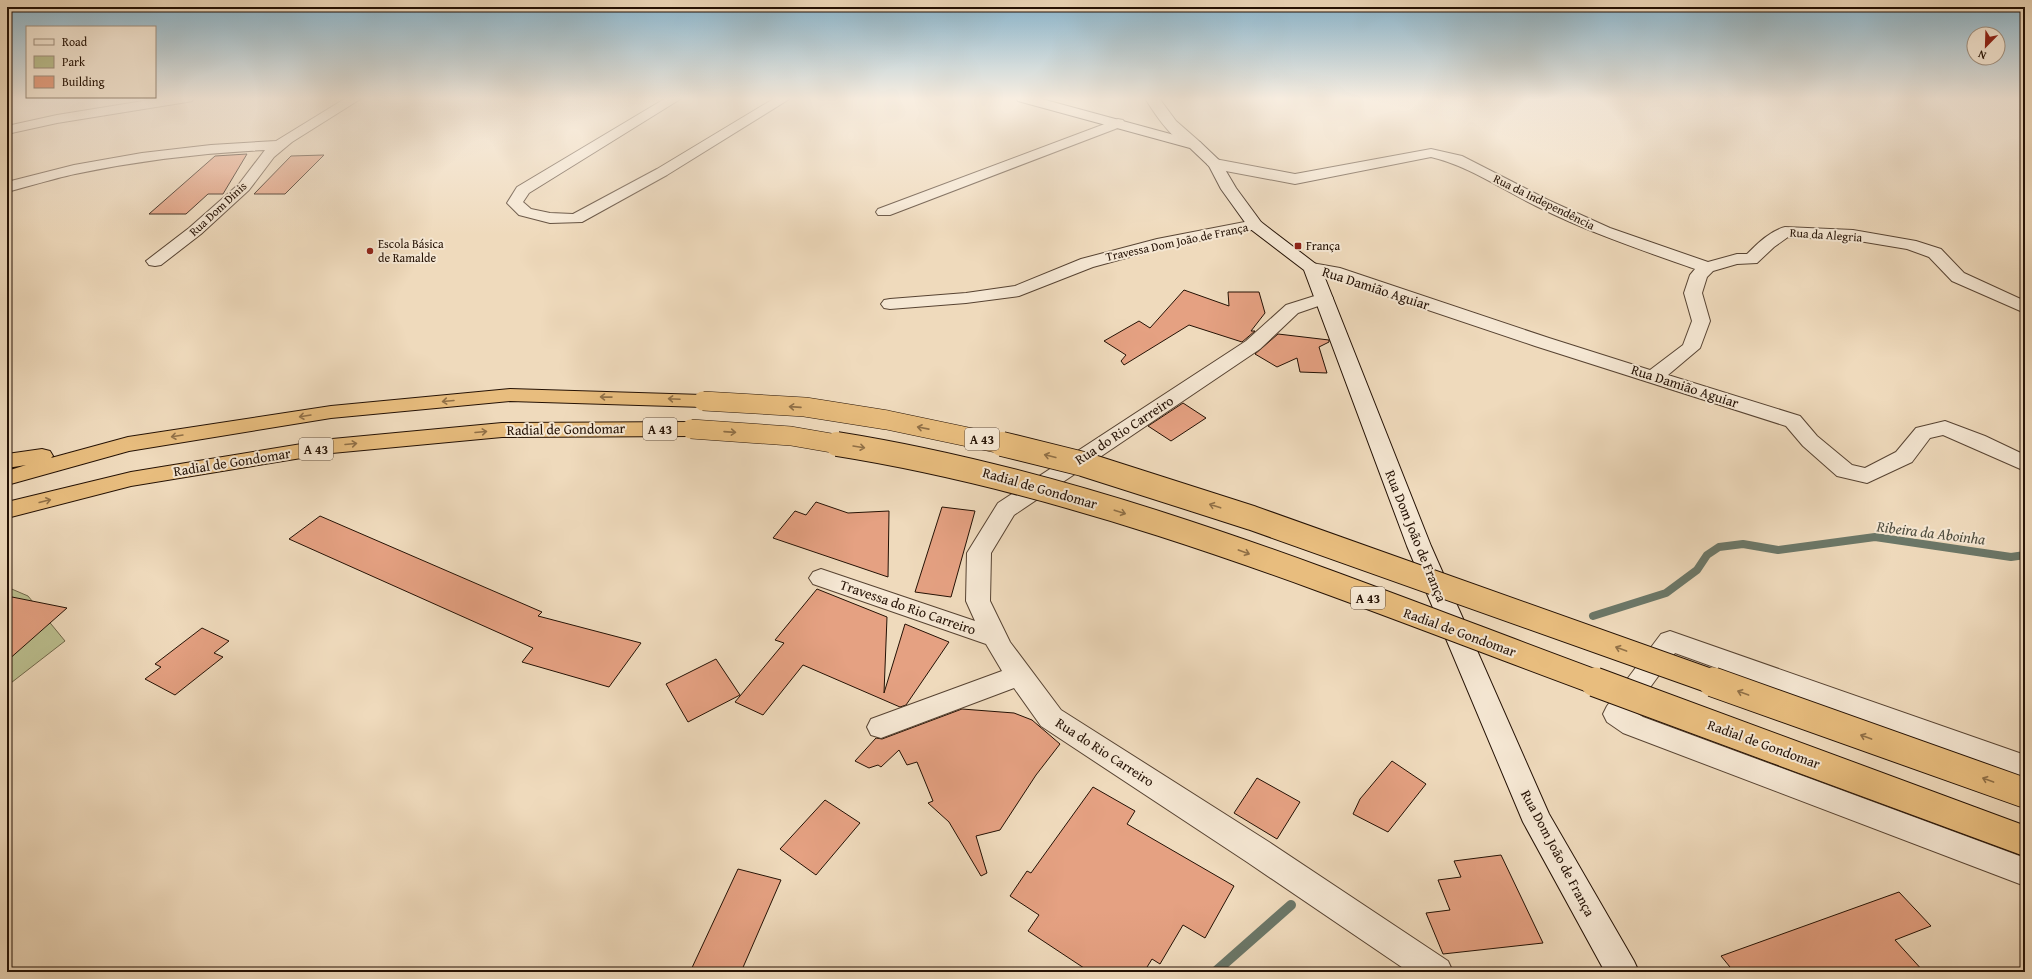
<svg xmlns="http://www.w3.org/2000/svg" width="2032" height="979" font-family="'Gentium Book Plus',serif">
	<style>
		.green { fill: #bbbf8f; stroke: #70684a }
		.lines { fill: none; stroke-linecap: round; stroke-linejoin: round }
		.stream-far1 { stroke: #6b7768; stroke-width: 8 }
		.stream { stroke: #6b7768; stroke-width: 10 }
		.building { fill: #e5a182; stroke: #241104 }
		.minor-casing { stroke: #574332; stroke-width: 2 }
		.tertiary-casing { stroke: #574332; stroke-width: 2 }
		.secondary-casing { stroke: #241104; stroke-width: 2 }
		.motorway-casing { stroke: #241104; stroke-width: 2 }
		.minor { fill: #f5e7d3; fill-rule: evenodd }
		.tertiary { fill: #f5e7d3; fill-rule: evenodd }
		.secondary { fill: #f5e7d3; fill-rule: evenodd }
		.motorway { fill: #e8bd7e; fill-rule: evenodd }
		.motorway-bridge-far2-casing { stroke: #241104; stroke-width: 20; stroke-linecap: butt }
		.motorway-bridge-far1-casing { stroke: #241104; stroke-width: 26; stroke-linecap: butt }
		.motorway-bridge-casing { stroke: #241104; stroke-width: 31; stroke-linecap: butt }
		.motorway-bridge-far2 { stroke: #e8bd7e; stroke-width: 19 }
		.motorway-bridge-far1 { stroke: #e8bd7e; stroke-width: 24 }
		.motorway-bridge { stroke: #e8bd7e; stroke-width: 29 }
		.oneway { stroke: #907047 }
		.poi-dot { fill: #8f2418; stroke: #f5e7d3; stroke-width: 1.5 }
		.labels { text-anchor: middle; stroke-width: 4; stroke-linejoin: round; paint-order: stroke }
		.far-street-label { font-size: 12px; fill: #241104; stroke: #f5e7d3 }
		.far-poi-label { font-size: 12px; fill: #241104; stroke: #f5e7d3; text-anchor: start }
		.shield { fill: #f5e7d3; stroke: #635142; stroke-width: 1 }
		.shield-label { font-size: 13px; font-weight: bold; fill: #241104 }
		.street-label { font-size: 14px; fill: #241104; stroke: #f5e7d3 }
		.water-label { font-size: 15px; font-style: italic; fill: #4e4c3e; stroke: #f5e7d3 }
	</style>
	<rect width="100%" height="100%" fill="#efdabc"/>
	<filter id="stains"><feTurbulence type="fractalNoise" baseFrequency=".005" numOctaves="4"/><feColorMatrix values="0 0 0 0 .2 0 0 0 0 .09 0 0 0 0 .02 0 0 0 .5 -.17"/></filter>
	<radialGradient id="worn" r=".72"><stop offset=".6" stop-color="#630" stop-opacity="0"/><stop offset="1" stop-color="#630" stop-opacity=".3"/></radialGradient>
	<!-- green -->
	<path class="green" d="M7,587L28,596L65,641L7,686Z"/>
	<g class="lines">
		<!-- stream-far1 -->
		<path class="stream-far1" d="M1593,616L1666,593L1697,570L1707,555L1719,547L1743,544L1778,550L1875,537L2011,557L2025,555"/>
		<!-- stream -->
		<path class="stream" d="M1215,972L1291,905"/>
	</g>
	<!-- building -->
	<path class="building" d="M247,154L223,194H208L186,214H149L215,156Z
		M324,155L285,194H254L291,156Z
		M1184,290L1229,306L1228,292H1259L1265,313L1251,331H1255L1242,342L1189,325L1124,365L1121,361L1126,355L1104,341L1139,321L1150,328Z
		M1278,334L1329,340V342L1319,347L1327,373L1300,372L1297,358L1277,367L1255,354Z
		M1183,403L1206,418L1171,441L1148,426Z
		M816,502L848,513L889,511L888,577L773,538L795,511L806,515Z
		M942,507L975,511L951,597L915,592Z
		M320,516L542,612L538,616L641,643L609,687L522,662L533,648L289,539Z
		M817,589L887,617L884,693L905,624L949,642L906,705L900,707L803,665L763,715L735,702L784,643L775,640Z
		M7,596L67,608L7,661Z
		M202,628L229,641L214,653L223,657L175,695L145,679L161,667L155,664Z
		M716,659L740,695L688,722L666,684Z
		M962,709L1014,713L1032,720L1060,744L1036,775L1000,830L976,836L987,873L981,876L949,822L928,803L933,801L917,762L907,765L899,750L881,767L878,765L869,768L855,761L876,738L882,739Z
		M1392,761L1426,784L1388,832L1353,814L1360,799Z
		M1257,778L1300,802L1277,839L1234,813Z
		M1093,787L1135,811L1127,824L1234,886L1205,938L1183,925L1160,964L1152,959L1144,972H1090L1028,931L1039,915L1010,896L1027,871L1031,873Z
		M825,800L860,823L816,875L780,849Z
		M1501,855L1543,943L1443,954L1426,913L1450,910L1438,880L1461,877L1454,861Z
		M738,869L781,880L741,972H690Z
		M1899,892L1931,926L1895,940L1924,972H1734L1721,956Z"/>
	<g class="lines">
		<!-- minor casing -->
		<g class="minor-casing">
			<path id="minor" d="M162,98H194L192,101L187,102L57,123L7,134V126L57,115Z
				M346,98H362L292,142L274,157L249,190L201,234L161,265L155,266L149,265L146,261L189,228L239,184L265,150C201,153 137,161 75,174C52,179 30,186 7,192V182L74,165L142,153L211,145L276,141Z
				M666,98H682L529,193L523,202L531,209L550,213L573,214L657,169L775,98H791L667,175L582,222L550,223L519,215L507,203L517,187Z
				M1118,119L1123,120L1125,123L1123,126L890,215H878L876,212L878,209Z
				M1431,149L1462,156L1548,200L1610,228L1708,262L1737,254H1747C1758,243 1770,231 1785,227L1853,230L1916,241L1941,249L1964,273L2025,301V313L1952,281L1929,257L1907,249L1853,240L1788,237L1774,247L1757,263L1737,264L1713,271L1707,277L1702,293L1710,321L1700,348L1668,375L1800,416L1817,436L1852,465L1865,468L1896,452L1916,428L1945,421L1985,436L2025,455V471L1943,435L1930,438L1912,462L1867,483L1837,476L1803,446L1786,426L1535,346L1330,277L1306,272L1303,268L1306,264L1312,263L1340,268L1549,338L1650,370L1683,345L1692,321L1684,293L1690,275L1695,269C1641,250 1588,232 1536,206C1501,189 1469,166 1431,157L1295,184L1215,169L1210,167L1207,164L1210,161L1215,159L1295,174Z
				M1255,220L1261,222L1263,225L1261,228L1159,249L1093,267L1019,296L966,303L890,309L884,308L881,304L884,300L890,299L966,293L1015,286L1081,259L1157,239Z
				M1324,293L1330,294L1333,298L1330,302L1298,313L1260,349L1014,515L991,553L990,601L1010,642L1061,710L1269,842L1448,961L1453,972H1409L1247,862L1041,726L1014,688L881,738L871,735L867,727L871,719L1002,671L986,644L813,584L809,578L813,572L821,569L975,621L966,601L967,553L998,503L1246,341L1286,305Z
				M1670,631L2025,755V779L1675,653L1633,711L1643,717L2025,858V886L1623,733L1607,722L1603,714L1607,706L1661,634Z"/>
		</g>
		<!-- tertiary casing -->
		<g class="tertiary-casing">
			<path id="tertiary" d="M1145,98H1159L1176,121L1200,142L1202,145L1200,148C1180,153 1154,113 1145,98Z"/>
		</g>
		<!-- secondary casing -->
		<g class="secondary-casing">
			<path id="secondary" d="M1016,98H1038L1200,142L1220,161L1236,188L1261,222L1321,268L1431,546L1549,814L1634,961L1639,972H1605L1523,822L1407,546L1304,270L1249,228L1221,189L1209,166L1190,148L1018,101Z"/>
		</g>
		<!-- motorway casing -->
		<g class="motorway-casing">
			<path id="motorway" d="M510,389L703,395L710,397L713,401L710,405L703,407L510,401L331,418L129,451L7,485V471L26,465L7,468V454L42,449L50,451L53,456L51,458L128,437L331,406Z
				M691,422L698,424L701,429L698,434L691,436L502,437L332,453L131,486L7,518V502L131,472L332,439L502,423Z"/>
		</g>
		<!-- minor -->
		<use href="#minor" class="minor"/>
		<!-- tertiary -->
		<use href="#tertiary" class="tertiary"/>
		<!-- secondary -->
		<use href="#secondary" class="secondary"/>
		<!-- motorway -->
		<use href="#motorway" class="motorway"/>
		<!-- motorway-bridge-far2 casing -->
		<g class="motorway-bridge-far2-casing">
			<path id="motorway-bridge-far2" d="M703,401L805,407L887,420L1006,445
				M691,429L791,436L843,445"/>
		</g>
		<!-- motorway-bridge-far1 casing -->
		<g class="motorway-bridge-far1-casing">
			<path id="motorway-bridge-far1" d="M837,444C1101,486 1349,591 1598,683
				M1002,444L1083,464L1252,518L1716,683"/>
		</g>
		<!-- motorway-bridge casing -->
		<g class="motorway-bridge-casing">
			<path id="motorway-bridge" d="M1595,682L2025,841
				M1713,682L2025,793"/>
		</g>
		<!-- motorway-bridge-far2 -->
		<use href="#motorway-bridge-far2" class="motorway-bridge-far2"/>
		<!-- motorway-bridge-far1 -->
		<use href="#motorway-bridge-far1" class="motorway-bridge-far1"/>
		<!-- motorway-bridge -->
		<use href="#motorway-bridge" class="motorway-bridge"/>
	</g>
	<!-- one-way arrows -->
	<defs><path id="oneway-shaft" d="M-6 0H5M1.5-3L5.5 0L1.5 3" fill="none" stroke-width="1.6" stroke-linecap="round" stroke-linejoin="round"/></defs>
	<g class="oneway">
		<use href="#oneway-shaft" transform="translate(606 397) rotate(-179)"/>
		<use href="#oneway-shaft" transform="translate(674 399) rotate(-177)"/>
		<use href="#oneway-shaft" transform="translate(448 401) rotate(175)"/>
		<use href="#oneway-shaft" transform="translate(795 407) rotate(-176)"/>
		<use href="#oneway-shaft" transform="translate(305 416) rotate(171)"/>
		<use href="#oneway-shaft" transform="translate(923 428) rotate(-169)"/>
		<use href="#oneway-shaft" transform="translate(481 432) rotate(-5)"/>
		<use href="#oneway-shaft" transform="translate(730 432) rotate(4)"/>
		<use href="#oneway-shaft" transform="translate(177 436) rotate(171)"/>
		<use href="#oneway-shaft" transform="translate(351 444) rotate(-5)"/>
		<use href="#oneway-shaft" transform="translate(859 447) rotate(9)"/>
		<use href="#oneway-shaft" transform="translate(1050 456) rotate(-166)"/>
		<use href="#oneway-shaft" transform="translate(45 501) rotate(-14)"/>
		<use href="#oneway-shaft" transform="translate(1215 506) rotate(-162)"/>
		<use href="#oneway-shaft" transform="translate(1120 512) rotate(18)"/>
		<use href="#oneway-shaft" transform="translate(1244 552) rotate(20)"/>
		<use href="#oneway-shaft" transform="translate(1621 649) rotate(-160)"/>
		<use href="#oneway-shaft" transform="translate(1743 693) rotate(-160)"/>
		<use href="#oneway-shaft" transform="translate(1866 737) rotate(-160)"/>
		<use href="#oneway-shaft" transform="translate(1988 780) rotate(-160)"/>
	</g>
	<!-- sky -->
	<linearGradient id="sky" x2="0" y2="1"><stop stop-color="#89b7d0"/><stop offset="0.42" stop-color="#f8eee1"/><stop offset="1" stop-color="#f8eee1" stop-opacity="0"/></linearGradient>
	<rect width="2032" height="235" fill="url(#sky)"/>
	<!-- markers -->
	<g class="poi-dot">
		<rect x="1294" y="242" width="8" height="8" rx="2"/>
		<circle cx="370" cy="251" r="4"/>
	</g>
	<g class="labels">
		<!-- far-street labels -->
		<g class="far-street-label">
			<text transform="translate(1544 202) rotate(26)" y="4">Rua da Independência</text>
			<text transform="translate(218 209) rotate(-43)" y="4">Rua Dom Dinis</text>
			<text transform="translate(1826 235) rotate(4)" y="4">Rua da Alegria</text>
			<text transform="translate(1177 242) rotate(-12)" y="4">Travessa Dom João de França</text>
		</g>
		<!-- far-poi labels -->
		<g class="far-poi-label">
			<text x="378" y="248">Escola Básica<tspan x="378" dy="14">de Ramalde</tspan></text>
			<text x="1306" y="250">França</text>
		</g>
		<!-- shield labels -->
		<g class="shield">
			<rect x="643" y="418" width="34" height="22" rx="3"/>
			<rect x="965" y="428" width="34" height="22" rx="3"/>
			<rect x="299" y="438" width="34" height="22" rx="3"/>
			<rect x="1351" y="587" width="34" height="22" rx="3"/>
		</g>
		<g class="shield-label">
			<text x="660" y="434">A 43</text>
			<text x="982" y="444">A 43</text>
			<text x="316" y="454">A 43</text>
			<text x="1368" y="603">A 43</text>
		</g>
		<!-- street labels -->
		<g class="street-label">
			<text transform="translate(1376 288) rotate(18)" y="5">Rua Damião Aguiar</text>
			<text transform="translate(1685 386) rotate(18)" y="5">Rua Damião Aguiar</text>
			<text transform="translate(566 429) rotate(-1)" y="5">Radial de Gondomar</text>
			<text transform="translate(1124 430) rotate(-33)" y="5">Rua do Rio Carreiro</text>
			<text transform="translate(232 462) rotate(-9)" y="5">Radial de Gondomar</text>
			<text transform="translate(1040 488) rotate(16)" y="5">Radial de Gondomar</text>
			<text transform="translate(1416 536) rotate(68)" y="5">Rua Dom João de França</text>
			<text transform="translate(908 607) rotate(19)" y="5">Travessa do Rio Carreiro</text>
			<text transform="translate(1460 632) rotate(20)" y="5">Radial de Gondomar</text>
			<text transform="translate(1764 744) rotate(20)" y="5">Radial de Gondomar</text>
			<text transform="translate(1105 752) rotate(33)" y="5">Rua do Rio Carreiro</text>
			<text transform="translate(1558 853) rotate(62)" y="5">Rua Dom João de França</text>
		</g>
		<!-- water labels -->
		<g class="water-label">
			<text transform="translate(1931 533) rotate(7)" y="5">Ribeira da Aboinha</text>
		</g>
	</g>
	<!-- margin -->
	<rect width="2032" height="979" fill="none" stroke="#efdabc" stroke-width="24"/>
	<rect x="8" y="8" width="2016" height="963" fill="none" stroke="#241104" stroke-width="2"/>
	<rect x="12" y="12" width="2008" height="955" fill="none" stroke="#241104"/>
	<!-- legend -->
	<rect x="26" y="26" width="130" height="72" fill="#f5e7d3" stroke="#a19180"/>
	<rect x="34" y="39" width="20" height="6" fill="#f5e7d3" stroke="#a19180"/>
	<text x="62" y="46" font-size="12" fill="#241104">Road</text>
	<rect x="34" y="56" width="20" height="12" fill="#bbbf8f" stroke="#a19180"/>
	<text x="62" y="66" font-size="12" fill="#241104">Park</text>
	<rect x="34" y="76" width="20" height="12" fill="#e5a182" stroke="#a19180"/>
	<text x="62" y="86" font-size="12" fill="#241104">Building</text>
	<!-- north arrow -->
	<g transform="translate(1986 46) rotate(203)"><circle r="19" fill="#f5e7d3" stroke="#a19180"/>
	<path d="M0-3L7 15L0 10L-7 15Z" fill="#8f2418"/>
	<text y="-6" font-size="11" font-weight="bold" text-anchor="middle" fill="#241104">N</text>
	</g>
	<rect width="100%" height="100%" filter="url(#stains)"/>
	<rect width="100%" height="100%" fill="url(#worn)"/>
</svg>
